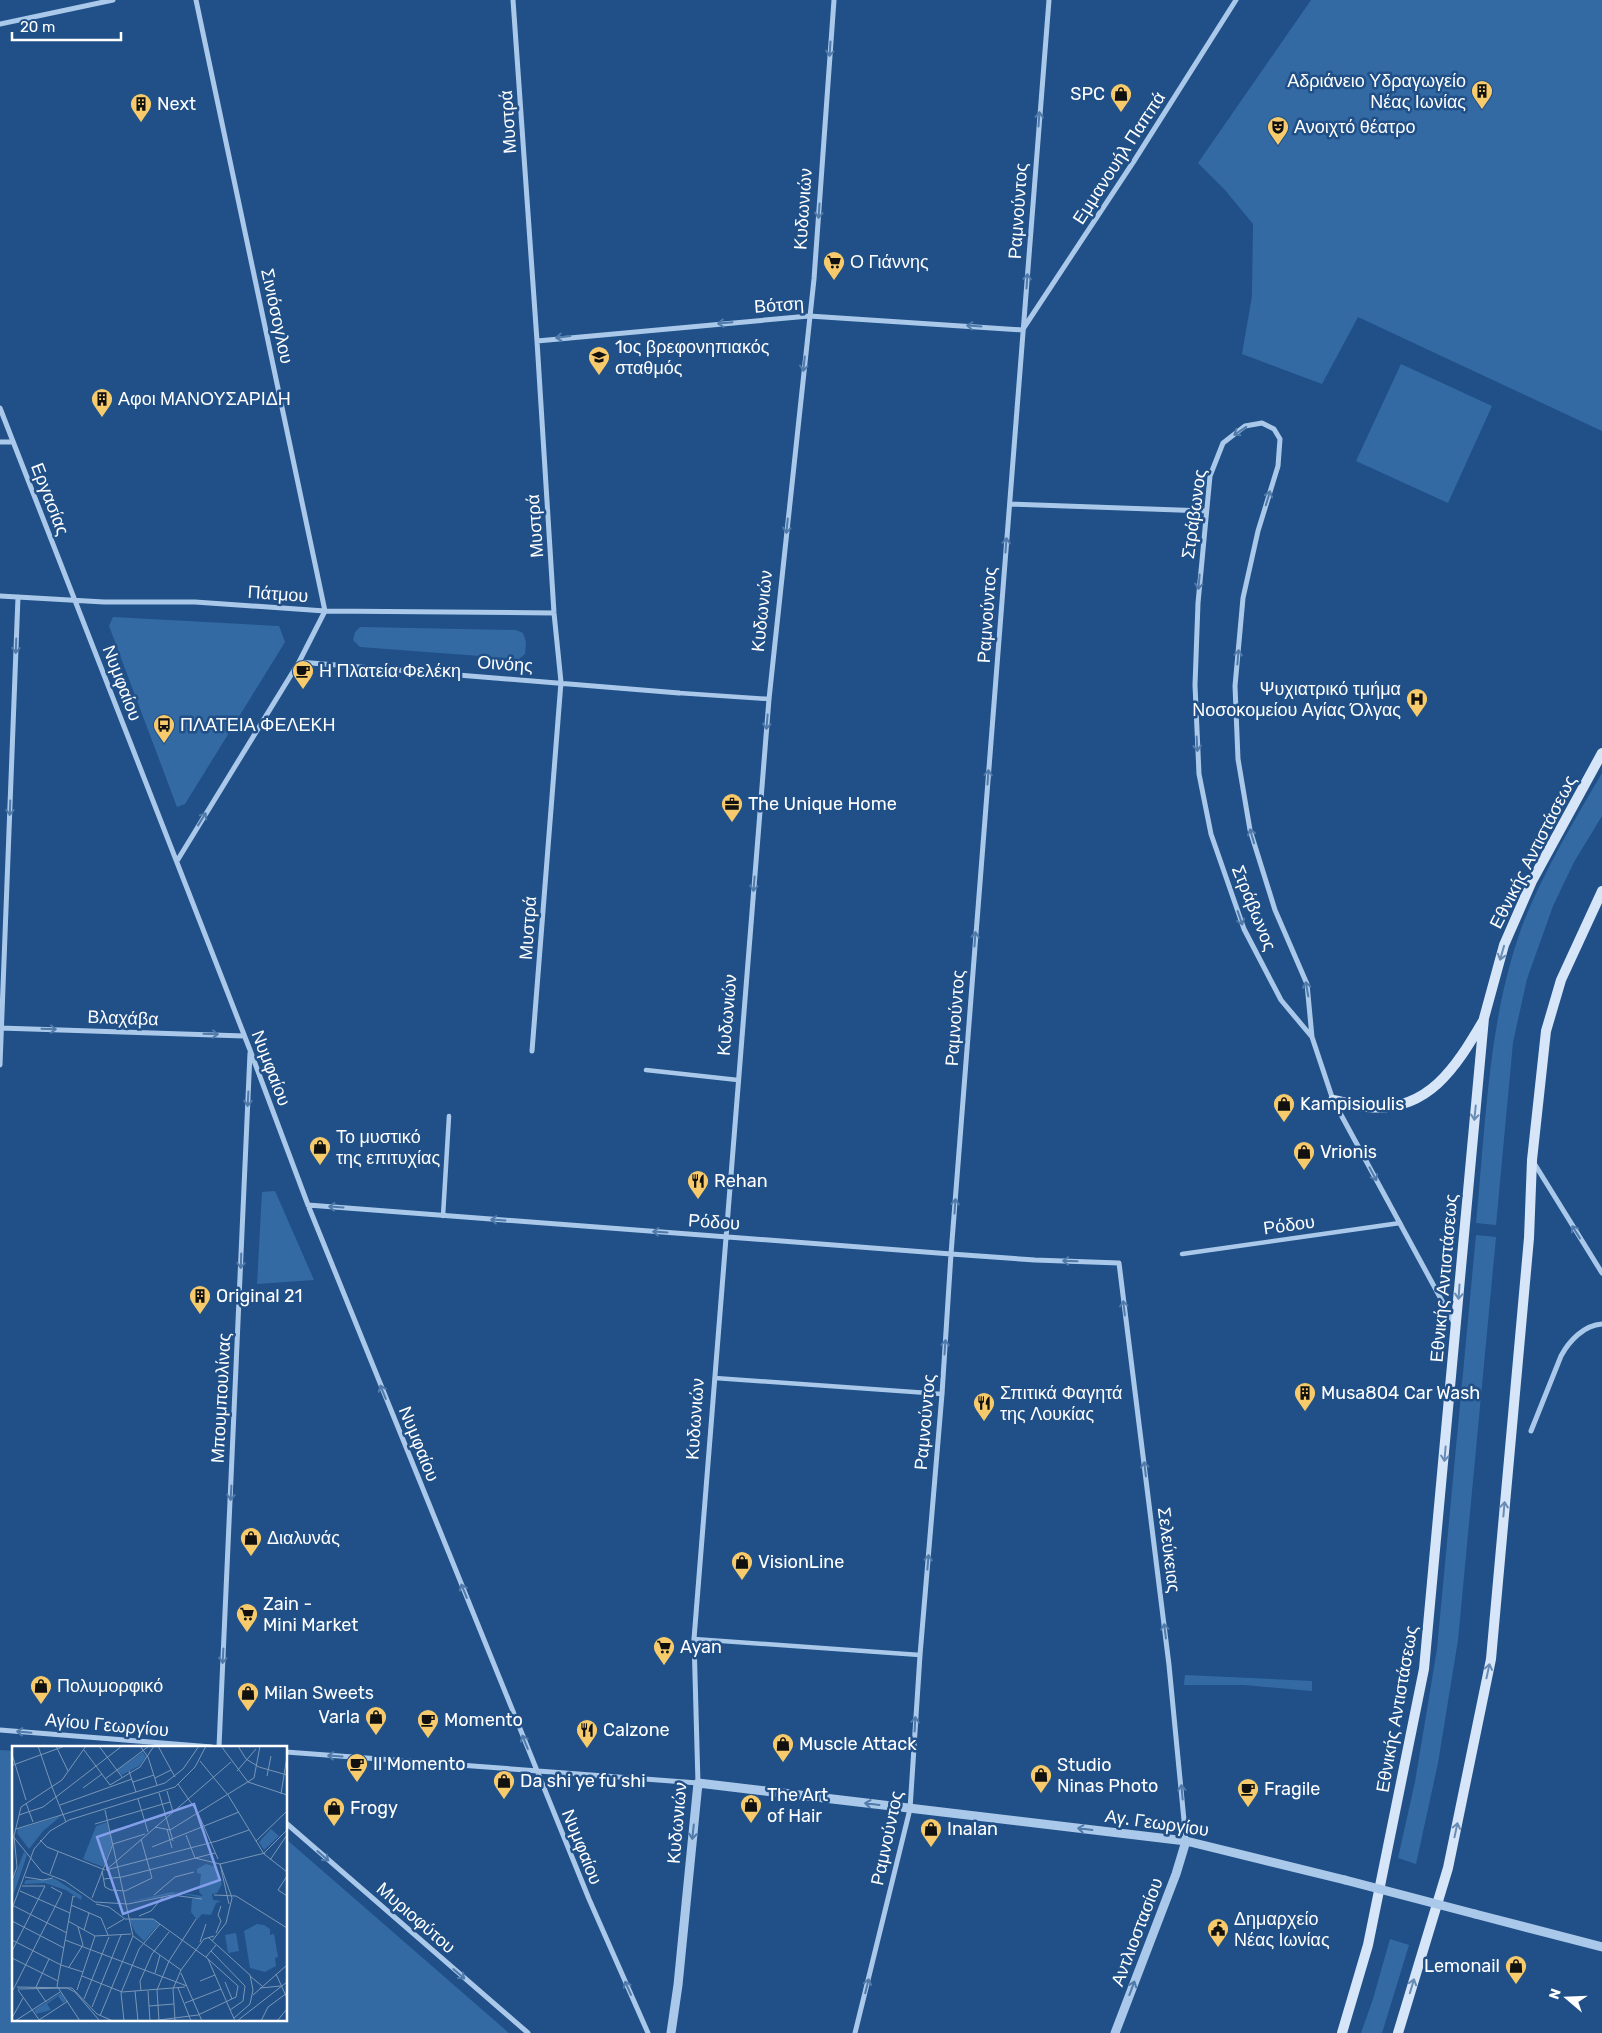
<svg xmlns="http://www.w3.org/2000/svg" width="1602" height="2033" font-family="Rubik,sans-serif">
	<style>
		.green { fill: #346aa4 }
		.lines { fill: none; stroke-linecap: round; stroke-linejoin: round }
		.pedestrian { stroke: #aac9ea; stroke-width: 4.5 }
		.minor { stroke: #aac9ea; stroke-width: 5 }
		.tertiary { stroke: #aac9ea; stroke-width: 9 }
		.secondary { stroke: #d6e5f8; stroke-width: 10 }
		.tertiary-bridge { stroke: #aac9ea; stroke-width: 9 }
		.oneway { stroke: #507aaa }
		.oneway2 { stroke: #698cb4 }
		.labels { text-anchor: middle; stroke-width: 5; stroke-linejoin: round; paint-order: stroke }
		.poi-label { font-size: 18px; fill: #fff; stroke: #205087; text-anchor: start }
		.street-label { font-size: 18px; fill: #fff; stroke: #205087 }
		.inset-road { fill: none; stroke: #7996b7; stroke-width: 1 }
		.view { fill: #839eea; fill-opacity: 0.15; stroke: #839eea; stroke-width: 2.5 }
		.inset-edge { fill: none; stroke: #fff; stroke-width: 2.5 }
	</style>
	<rect width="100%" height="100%" fill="#205087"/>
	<!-- green -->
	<path class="green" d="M1311,0H1602V431L1358,317L1322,384L1242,354L1252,296L1253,224L1225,190L1198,163Z
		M1401,364L1492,406L1448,503L1356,461Z
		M113,617L279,626L285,642L185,804L177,807L109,626Z
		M360,627L516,630L523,633L526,642L525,654L519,659L360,647L353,640L355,632Z
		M1602,773V816L1574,862L1553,906L1527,979L1513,1042L1496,1225L1476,1223C1486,1123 1488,1016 1524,921C1545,869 1574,821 1602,773Z
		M275,1191L314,1280L257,1284L262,1192Z
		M1476,1235L1496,1237L1458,1640L1438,1763L1416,1864L1398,1858L1415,1782L1437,1649Z
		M1185,1675L1312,1681V1691L1244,1685H1184Z
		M0,1750L14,1751V2019H286V1839L509,2033H0Z
		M1390,1939L1409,1945L1382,2033H1361L1373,1999Z"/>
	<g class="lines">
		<!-- pedestrian -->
		<path class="pedestrian" d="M679,693L769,699
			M646,1070L738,1080
			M443,1216L449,1116
			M1182,1254L1400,1223
			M715,1378L942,1394
			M694,1639L920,1655"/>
		<!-- minor -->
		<path class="minor" d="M513,0L537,341L554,613L561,682L532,1051
			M0,24L113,0
			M1023,329L1134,161L1236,0
			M537,341L809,316L1023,330
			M0,408L250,1050L308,1205L589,1899L648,2033
			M0,442H13
			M1010,504L1206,511
			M0,596L104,602H195L325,611L554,613
			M299,662L679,693
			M177,861L299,662L325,611L196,0
			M0,1028L244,1036
			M1312,1037L1281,1000L1244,929L1211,834L1199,774L1195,685L1198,603L1210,476L1223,443L1245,426L1262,423L1274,429L1280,439L1278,466L1258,531L1243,598L1235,686L1238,759L1250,830L1275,910L1307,984L1312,1037L1333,1100L1454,1323
			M0,1065L18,597
			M1534,1163L1602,1273
			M308,1205L951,1254L1035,1260L1119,1263L1169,1665L1186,1841
			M1531,1431L1561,1356C1569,1341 1584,1325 1602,1324
			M0,1730L212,1747
			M219,1747L250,1053
			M286,1752L698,1783L694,1639L769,699L814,279L834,0
			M286,1823L528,2033
			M855,2033L910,1809L920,1655L942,1394L951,1254L1049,0"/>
		<!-- tertiary -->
		<path class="tertiary" d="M1475,1914L1602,1947
			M671,2033L678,1985L698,1783L1186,1841L1345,1880
			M1115,2033L1176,1874L1186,1841"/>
		<!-- secondary -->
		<path class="secondary" d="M1333,1100C1345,1102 1356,1106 1367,1107C1428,1113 1456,1067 1483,1021
			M1342,2033L1368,1945L1424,1669L1484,1018L1504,945L1532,881L1602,753
			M1398,2033L1448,1868L1491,1659L1529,1238L1532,1160L1546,1031L1561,980L1602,891"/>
		<!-- tertiary-bridge -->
		<path class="tertiary-bridge" d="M1345,1880L1475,1914"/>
	</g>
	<!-- one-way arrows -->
	<defs><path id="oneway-shaft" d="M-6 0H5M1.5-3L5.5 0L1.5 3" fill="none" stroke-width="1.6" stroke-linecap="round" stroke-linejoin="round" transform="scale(1.25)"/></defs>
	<g class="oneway">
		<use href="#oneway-shaft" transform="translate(830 49) rotate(94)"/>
		<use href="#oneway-shaft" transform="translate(1039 119) rotate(-86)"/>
		<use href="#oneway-shaft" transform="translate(819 211) rotate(94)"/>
		<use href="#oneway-shaft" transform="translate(1027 281) rotate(-86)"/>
		<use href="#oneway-shaft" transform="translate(725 323) rotate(175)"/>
		<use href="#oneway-shaft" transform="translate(974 326) rotate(-176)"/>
		<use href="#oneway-shaft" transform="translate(563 337) rotate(173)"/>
		<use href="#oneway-shaft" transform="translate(804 364) rotate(96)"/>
		<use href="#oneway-shaft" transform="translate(1240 431) rotate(146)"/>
		<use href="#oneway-shaft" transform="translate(1268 498) rotate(-73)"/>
		<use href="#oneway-shaft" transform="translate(787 526) rotate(96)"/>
		<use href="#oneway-shaft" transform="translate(1006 545) rotate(-86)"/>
		<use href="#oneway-shaft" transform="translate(1199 582) rotate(95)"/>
		<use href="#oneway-shaft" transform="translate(16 646) rotate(92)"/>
		<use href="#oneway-shaft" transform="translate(1238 657) rotate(-85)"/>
		<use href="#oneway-shaft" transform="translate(767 722) rotate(95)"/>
		<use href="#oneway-shaft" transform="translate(1197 744) rotate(87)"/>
		<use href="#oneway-shaft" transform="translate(988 777) rotate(-86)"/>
		<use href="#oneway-shaft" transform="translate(10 808) rotate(92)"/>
		<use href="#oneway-shaft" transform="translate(202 819) rotate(-58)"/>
		<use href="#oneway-shaft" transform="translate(1252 836) rotate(-106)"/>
		<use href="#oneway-shaft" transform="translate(754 884) rotate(95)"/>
		<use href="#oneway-shaft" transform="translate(1240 918) rotate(71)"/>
		<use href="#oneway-shaft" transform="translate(975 939) rotate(-86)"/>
		<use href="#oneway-shaft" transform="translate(1307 989) rotate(-100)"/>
		<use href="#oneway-shaft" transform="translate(49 1029) rotate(2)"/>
		<use href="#oneway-shaft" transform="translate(211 1034) rotate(2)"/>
		<use href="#oneway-shaft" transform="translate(248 1099) rotate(93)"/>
		<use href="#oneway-shaft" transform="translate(1373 1174) rotate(62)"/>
		<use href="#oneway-shaft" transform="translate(955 1206) rotate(-86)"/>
		<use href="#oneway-shaft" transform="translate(336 1207) rotate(-176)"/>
		<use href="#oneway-shaft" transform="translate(498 1220) rotate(-176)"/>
		<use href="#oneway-shaft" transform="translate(660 1232) rotate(-176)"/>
		<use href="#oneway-shaft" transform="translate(1576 1232) rotate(-122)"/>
		<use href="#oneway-shaft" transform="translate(241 1261) rotate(92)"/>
		<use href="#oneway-shaft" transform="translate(1070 1261) rotate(-178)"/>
		<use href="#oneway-shaft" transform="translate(1124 1308) rotate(-97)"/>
		<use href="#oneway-shaft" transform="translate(945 1347) rotate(-86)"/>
		<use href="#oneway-shaft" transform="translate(383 1392) rotate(-112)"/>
		<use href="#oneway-shaft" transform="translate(1145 1469) rotate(-97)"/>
		<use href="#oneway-shaft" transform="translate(231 1493) rotate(93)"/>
		<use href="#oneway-shaft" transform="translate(928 1562) rotate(-85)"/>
		<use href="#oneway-shaft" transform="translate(464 1591) rotate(-112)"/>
		<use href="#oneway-shaft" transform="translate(1165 1631) rotate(-97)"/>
		<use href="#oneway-shaft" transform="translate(223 1656) rotate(93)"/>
		<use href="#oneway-shaft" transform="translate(915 1724) rotate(-87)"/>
		<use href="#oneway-shaft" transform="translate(24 1732) rotate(-175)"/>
		<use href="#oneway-shaft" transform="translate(525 1742) rotate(-112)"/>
		<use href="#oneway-shaft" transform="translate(335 1756) rotate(-176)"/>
		<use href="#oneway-shaft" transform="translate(1182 1792) rotate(-95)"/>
		<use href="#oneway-shaft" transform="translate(872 1804) rotate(-173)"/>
		<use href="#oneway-shaft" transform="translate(1085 1829) rotate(-173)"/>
		<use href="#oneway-shaft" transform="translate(693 1832) rotate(96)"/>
		<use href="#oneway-shaft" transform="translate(323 1856) rotate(41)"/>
		<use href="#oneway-shaft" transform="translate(459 1974) rotate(41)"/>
		<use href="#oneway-shaft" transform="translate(867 1986) rotate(-76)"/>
		<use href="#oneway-shaft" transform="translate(628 1988) rotate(-114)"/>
		<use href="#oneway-shaft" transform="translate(1132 1988) rotate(-69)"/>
	</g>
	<g class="oneway2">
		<use href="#oneway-shaft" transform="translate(1502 953) rotate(106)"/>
		<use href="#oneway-shaft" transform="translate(1475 1113) rotate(96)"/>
		<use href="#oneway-shaft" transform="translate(1459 1292) rotate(94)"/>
		<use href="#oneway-shaft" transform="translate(1445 1454) rotate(95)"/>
		<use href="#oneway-shaft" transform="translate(1504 1509) rotate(-85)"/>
		<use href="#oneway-shaft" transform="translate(1488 1671) rotate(-78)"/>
		<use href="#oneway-shaft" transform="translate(1456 1830) rotate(-78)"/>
		<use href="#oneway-shaft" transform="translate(1412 1986) rotate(-73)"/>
	</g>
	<!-- icons -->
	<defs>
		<g id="building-pin" transform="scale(1.125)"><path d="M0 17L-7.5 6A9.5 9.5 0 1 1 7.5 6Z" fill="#f7ca6b" stroke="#205087"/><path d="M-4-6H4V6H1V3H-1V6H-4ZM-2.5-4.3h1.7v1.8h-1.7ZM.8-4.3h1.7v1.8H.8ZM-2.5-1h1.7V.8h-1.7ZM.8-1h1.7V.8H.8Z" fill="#111"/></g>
		<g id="shop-pin" transform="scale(1.125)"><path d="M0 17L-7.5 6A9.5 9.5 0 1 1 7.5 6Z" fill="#f7ca6b" stroke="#205087"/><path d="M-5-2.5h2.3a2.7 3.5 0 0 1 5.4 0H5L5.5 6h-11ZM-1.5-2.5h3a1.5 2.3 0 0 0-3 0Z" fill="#111"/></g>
		<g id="theatre-pin" transform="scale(1.125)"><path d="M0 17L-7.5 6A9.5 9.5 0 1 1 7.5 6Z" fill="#f7ca6b" stroke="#205087"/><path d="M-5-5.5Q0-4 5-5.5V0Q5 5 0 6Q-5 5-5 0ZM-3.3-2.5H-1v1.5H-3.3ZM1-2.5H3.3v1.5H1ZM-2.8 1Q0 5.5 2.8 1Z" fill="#111"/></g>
		<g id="supermarket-pin" transform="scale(1.125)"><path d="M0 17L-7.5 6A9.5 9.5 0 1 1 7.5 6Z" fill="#f7ca6b" stroke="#205087"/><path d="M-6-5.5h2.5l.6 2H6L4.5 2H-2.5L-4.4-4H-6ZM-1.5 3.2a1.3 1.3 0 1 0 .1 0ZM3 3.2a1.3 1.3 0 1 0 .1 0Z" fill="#111"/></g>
		<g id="school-pin" transform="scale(1.125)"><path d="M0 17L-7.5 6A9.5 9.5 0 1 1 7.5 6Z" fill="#f7ca6b" stroke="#205087"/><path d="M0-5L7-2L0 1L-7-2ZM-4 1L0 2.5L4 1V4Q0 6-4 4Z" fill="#111"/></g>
		<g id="cafe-pin" transform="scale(1.125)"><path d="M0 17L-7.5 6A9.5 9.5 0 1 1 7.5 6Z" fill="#f7ca6b" stroke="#205087"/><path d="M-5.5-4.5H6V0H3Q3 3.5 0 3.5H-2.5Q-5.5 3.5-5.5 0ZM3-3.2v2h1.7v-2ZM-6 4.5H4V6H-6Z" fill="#111"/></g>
		<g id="hospital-pin" transform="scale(1.125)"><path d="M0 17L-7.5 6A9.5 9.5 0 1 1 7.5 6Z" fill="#f7ca6b" stroke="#205087"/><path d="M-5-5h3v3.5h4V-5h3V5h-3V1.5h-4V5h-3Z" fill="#111"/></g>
		<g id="bus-pin" transform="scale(1.125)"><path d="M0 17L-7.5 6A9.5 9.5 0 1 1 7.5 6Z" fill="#f7ca6b" stroke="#205087"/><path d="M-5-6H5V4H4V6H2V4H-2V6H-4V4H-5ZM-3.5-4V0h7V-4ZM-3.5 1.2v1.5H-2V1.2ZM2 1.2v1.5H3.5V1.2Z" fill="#111"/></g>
		<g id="office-pin" transform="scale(1.125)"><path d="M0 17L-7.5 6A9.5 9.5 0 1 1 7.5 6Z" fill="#f7ca6b" stroke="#205087"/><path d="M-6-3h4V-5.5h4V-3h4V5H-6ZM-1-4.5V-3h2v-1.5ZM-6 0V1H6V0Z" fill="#111"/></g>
		<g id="restaurant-pin" transform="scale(1.125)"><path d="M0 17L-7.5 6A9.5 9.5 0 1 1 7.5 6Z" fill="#f7ca6b" stroke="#205087"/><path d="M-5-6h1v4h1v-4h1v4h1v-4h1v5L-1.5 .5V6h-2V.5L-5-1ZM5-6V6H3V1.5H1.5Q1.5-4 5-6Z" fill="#111"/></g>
		<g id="civic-pin" transform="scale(1.125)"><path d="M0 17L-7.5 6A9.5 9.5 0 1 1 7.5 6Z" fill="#f7ca6b" stroke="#205087"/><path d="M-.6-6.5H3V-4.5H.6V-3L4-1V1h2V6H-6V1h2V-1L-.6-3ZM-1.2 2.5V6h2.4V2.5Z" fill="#111"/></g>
	</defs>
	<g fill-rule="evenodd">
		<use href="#building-pin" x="1482" y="91"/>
		<use href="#shop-pin" x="1121" y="94"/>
		<use href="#building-pin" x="141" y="104"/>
		<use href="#theatre-pin" x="1278" y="127"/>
		<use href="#supermarket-pin" x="834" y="262"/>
		<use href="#school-pin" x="599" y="357"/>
		<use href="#building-pin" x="102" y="399"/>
		<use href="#cafe-pin" x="303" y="671"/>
		<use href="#hospital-pin" x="1417" y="699"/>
		<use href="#bus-pin" x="164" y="725"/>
		<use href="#office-pin" x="732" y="804"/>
		<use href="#shop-pin" x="1284" y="1104"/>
		<use href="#shop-pin" x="320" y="1147"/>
		<use href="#shop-pin" x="1304" y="1152"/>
		<use href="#restaurant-pin" x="698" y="1181"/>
		<use href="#building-pin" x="200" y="1296"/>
		<use href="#building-pin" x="1305" y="1393"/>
		<use href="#restaurant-pin" x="984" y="1403"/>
		<use href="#shop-pin" x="251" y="1538"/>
		<use href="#shop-pin" x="742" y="1562"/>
		<use href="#supermarket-pin" x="247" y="1614"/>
		<use href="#supermarket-pin" x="664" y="1647"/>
		<use href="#shop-pin" x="41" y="1686"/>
		<use href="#shop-pin" x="248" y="1693"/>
		<use href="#shop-pin" x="376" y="1717"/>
		<use href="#cafe-pin" x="428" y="1720"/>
		<use href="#restaurant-pin" x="587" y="1730"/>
		<use href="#shop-pin" x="783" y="1744"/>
		<use href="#cafe-pin" x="357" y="1764"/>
		<use href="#shop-pin" x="1041" y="1775"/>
		<use href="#shop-pin" x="504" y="1781"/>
		<use href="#cafe-pin" x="1248" y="1789"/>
		<use href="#shop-pin" x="751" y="1805"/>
		<use href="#shop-pin" x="334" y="1808"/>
		<use href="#shop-pin" x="931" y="1829"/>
		<use href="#civic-pin" x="1218" y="1929"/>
		<use href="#shop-pin" x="1516" y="1966"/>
	</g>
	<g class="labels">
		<!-- poi labels -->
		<g class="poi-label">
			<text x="1466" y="87" text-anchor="end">Αδριάνειο Υδραγωγείο<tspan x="1466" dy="21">Νέας Ιωνίας</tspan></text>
			<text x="1105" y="100" text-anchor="end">SPC</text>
			<text x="157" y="110">Next</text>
			<text x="1294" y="133">Ανοιχτό θέατρο</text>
			<text x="850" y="268">Ο Γιάννης</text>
			<text x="615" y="353">1ος βρεφονηπιακός<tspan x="615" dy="21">σταθμός</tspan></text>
			<text x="118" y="405">Αφοι ΜΑΝΟΥΣΑΡΙΔΗ</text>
			<text x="319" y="677">Η Πλατεία Φελέκη</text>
			<text x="1401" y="695" text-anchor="end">Ψυχιατρικό τμήμα<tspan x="1401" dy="21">Νοσοκομείου Αγίας Όλγας</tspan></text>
			<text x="180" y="731">ΠΛΑΤΕΙΑ ΦΕΛΕΚΗ</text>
			<text x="748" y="810">The Unique Home</text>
			<text x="1300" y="1110">Kampisioulis</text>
			<text x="336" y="1143">Το μυστικό<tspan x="336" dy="21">της επιτυχίας</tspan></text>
			<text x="1320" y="1158">Vrionis</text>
			<text x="714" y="1187">Rehan</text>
			<text x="216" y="1302">Original 21</text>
			<text x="1000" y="1399">Σπιτικά Φαγητά<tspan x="1000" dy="21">της Λουκίας</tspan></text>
			<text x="1321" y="1399">Musa804 Car Wash</text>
			<text x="267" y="1544">Διαλυνάς</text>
			<text x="758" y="1568">VisionLine</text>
			<text x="263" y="1610">Zain -<tspan x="263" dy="21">Mini Market</tspan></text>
			<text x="680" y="1653">Ayan</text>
			<text x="57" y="1692">Πολυμορφικό</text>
			<text x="264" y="1699">Milan Sweets</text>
			<text x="360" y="1723" text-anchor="end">Varla</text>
			<text x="444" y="1726">Momento</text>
			<text x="603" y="1736">Calzone</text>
			<text x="799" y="1750">Muscle Attack</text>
			<text x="373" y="1770">Il Momento</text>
			<text x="1057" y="1771">Studio<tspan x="1057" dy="21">Ninas Photo</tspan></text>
			<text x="520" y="1787">Da shi ye fu shi</text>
			<text x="1264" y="1795">Fragile</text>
			<text x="767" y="1801">The Art<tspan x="767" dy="21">of Hair</tspan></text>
			<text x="350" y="1814">Frogy</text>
			<text x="947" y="1835">Inalan</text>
			<text x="1234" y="1925">Δημαρχείο<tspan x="1234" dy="21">Νέας Ιωνίας</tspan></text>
			<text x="1500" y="1972" text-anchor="end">Lemonail</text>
		</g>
		<!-- street labels -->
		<g class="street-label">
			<text transform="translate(508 122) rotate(-94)" y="6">Μυστρά</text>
			<text transform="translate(1119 158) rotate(-57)" y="6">Εμμανουήλ Παππά</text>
			<text transform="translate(803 209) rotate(-86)" y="6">Κυδωνιών</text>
			<text transform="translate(1018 211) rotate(-86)" y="6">Ραμνούντος</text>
			<text transform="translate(779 305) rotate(-4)" y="6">Βότση</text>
			<text transform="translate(277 316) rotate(78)" y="6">Σινιόσογλου</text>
			<text transform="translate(50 499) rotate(69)" y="6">Εργασίας</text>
			<text transform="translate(1194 514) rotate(-82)" y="6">Στράβωνος</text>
			<text transform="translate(535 526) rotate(-94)" y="6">Μυστρά</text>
			<text transform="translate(278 594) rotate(4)" y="6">Πάτμου</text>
			<text transform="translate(762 611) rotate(-84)" y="6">Κυδωνιών</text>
			<text transform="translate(987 615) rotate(-86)" y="6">Ραμνούντος</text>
			<text transform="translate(505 664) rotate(4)" y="6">Οινόης</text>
			<text transform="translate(122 683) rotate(69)" y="6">Νυμφαίου</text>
			<text transform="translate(1533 852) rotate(-63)" y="6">Εθνικής Αντιστάσεως</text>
			<text transform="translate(1254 908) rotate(68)" y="6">Στράβωνος</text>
			<text transform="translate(528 928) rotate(-86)" y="6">Μυστρά</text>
			<text transform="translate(727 1015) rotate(-85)" y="6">Κυδωνιών</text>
			<text transform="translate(123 1018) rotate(2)" y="6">Βλαχάβα</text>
			<text transform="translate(955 1018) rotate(-86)" y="6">Ραμνούντος</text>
			<text transform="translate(271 1068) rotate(69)" y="6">Νυμφαίου</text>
			<text transform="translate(714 1222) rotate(4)" y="6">Ρόδου</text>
			<text transform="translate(1289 1225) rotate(-8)" y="6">Ρόδου</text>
			<text transform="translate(1444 1278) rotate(-85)" y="6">Εθνικής Αντιστάσεως</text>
			<text transform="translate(221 1398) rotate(-87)" y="6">Μπουμπουλίνας</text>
			<text transform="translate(695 1419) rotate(-86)" y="6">Κυδωνιών</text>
			<text transform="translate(925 1422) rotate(-85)" y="6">Ραμνούντος</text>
			<text transform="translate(419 1444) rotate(68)" y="6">Νυμφαίου</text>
			<text transform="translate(1169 1550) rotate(83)" y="6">Σελεύκειας</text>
			<text transform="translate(1397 1709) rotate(-80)" y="6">Εθνικής Αντιστάσεως</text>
			<text transform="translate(107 1725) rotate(5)" y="6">Αγίου Γεωργίου</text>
			<text transform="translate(677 1823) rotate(-85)" y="6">Κυδωνιών</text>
			<text transform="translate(1157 1823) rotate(8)" y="6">Αγ. Γεωργίου</text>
			<text transform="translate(887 1838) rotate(-78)" y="6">Ραμνούντος</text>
			<text transform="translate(582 1847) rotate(68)" y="6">Νυμφαίου</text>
			<text transform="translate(416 1918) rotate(41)" y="6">Μυριοφύτου</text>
			<text transform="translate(1137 1932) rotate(-69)" y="6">Αντλιοστασίου</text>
		</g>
	</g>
	<!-- overview -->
	<g transform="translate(12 1746)">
		<rect width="275" height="275" fill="#205087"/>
		<path d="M131,6L134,11L127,20L110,29L105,24ZM49,70L31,85L17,103L5,87L6,83ZM95,76L101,96L91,121L71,113L84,80ZM259,83L267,90L252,104L247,96ZM12,106L15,109L0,153V138ZM194,118L204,121L210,138L205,147L200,148L201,154L209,155L204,157L199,169L190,168L185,174L179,166L180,153L186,151L166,147L116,156L160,146L191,150L187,146L189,128L185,127V123ZM43,133L70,150L69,154L54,144L33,137L12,138L14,134ZM117,173H140L147,178L132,195L123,186ZM245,178L252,179L258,183V189L262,188L266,211L263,212L264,220L253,226L238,222L232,185ZM224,187L227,205L216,207L213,189ZM49,247L54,255L51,257L46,250L35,258L39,264L24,268L22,264Z" fill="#346aa4"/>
		<path class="inset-road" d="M26,0L40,41M44,0L56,25M87,0L110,31M128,0L136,11L145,39M146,0L163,31M209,0L236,36L275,49M226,0L234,13L247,21L275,29M72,4L98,39L128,21L142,0M0,8L14,54M188,15L216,49L252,108L275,126M1,19L53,0M117,25L124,46M225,25L244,3M255,30L259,10M143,32L159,24M93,33L137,0M121,36L142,29M166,38L186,67L206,113M40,41L54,76M71,42L90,28M155,45L161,66M147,47L161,95M269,48L275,10M126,53L136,86M14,57L21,76M48,59L120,33M93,64L121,190M7,69L31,61L110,0M83,78L158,56M143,81L158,84L242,32L248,0M4,83L153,37L171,23L187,0M155,83L160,102M99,85L153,69M0,89L30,126L53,135L83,156L116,158L160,149L190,153M174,89L183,112M28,94L35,101L93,124M244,95L275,65M140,101L227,66M252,107L275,84M183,112L208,118L253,107M258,114L275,89M208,118L217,158M94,124L219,16M94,124L205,95L237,84M90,125L93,141L99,144L113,145L140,132L129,93M38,128L46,106M275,130L266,144L275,150M13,131L31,134L41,132M92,133L110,131L203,107M0,135L5,121L2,90L9,61L50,34L74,0M8,145L58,167M142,149L163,131L182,126M202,149L224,150L275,182M63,151L61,150L45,240L68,275M80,152L101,98L133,88M84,158L97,161L113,173H141L195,212L226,240L224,251L186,269L139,275M59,159L89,172L96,189M2,160L55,187M0,163L22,103L38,85L57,74L163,41L183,21L194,0M127,170L139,165L151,151M0,175L52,202M56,175L83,190L119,188M95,183L112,173M72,184L77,167M204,187L209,175L206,169L209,160M121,190L169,224M196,191L238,229L241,244L238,258L222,272M0,194L49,219L71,226M53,194L175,240M200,195L214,177L220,152L208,118M188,196L194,178M0,205L33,140H10M199,205L233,240L231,255L218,264M194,211L204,199M0,212L46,235M196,213L223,275M57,221L71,199L66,181M143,227L148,209M169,227L190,275M264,228L275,252M70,230L110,246L173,241M238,230L250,240M188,235L203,229M213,236L220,253M5,241L60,242L85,268L101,275M166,242L179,275M248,242L269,240M6,243L55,242L63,246L87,274M1,244L50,147L39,141M6,244L28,275M65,244L83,190M123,245L126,275M129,245L128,235L140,208L157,186M136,245L138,275M241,249L275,219M72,253L97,191M34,256L24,241L37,213M173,257L209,243M137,260L162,258M80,261L109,189M88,270L121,190M0,272L11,252M27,274L56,255M163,274L161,243L169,224L192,193L202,190M3,275L48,246M112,275L109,247L127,203L148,178M147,275L145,244L157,215L184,173M225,275L275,236M249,275L256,261L275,247M265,275L275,263"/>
		<path class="view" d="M182,58L208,134L111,168L85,91Z"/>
		<rect width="275" height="275" class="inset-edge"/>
	</g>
	<!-- north arrow -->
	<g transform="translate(1567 1998) rotate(289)" stroke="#205087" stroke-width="4" paint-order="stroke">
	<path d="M0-4L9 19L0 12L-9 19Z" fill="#ffffff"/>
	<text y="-8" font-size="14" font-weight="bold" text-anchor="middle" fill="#ffffff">N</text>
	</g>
	<!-- scale -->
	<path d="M12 32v8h109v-8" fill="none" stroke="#ffffff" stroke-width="2.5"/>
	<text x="20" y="32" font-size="15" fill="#ffffff" stroke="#205087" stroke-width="4" paint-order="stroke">20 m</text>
</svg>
